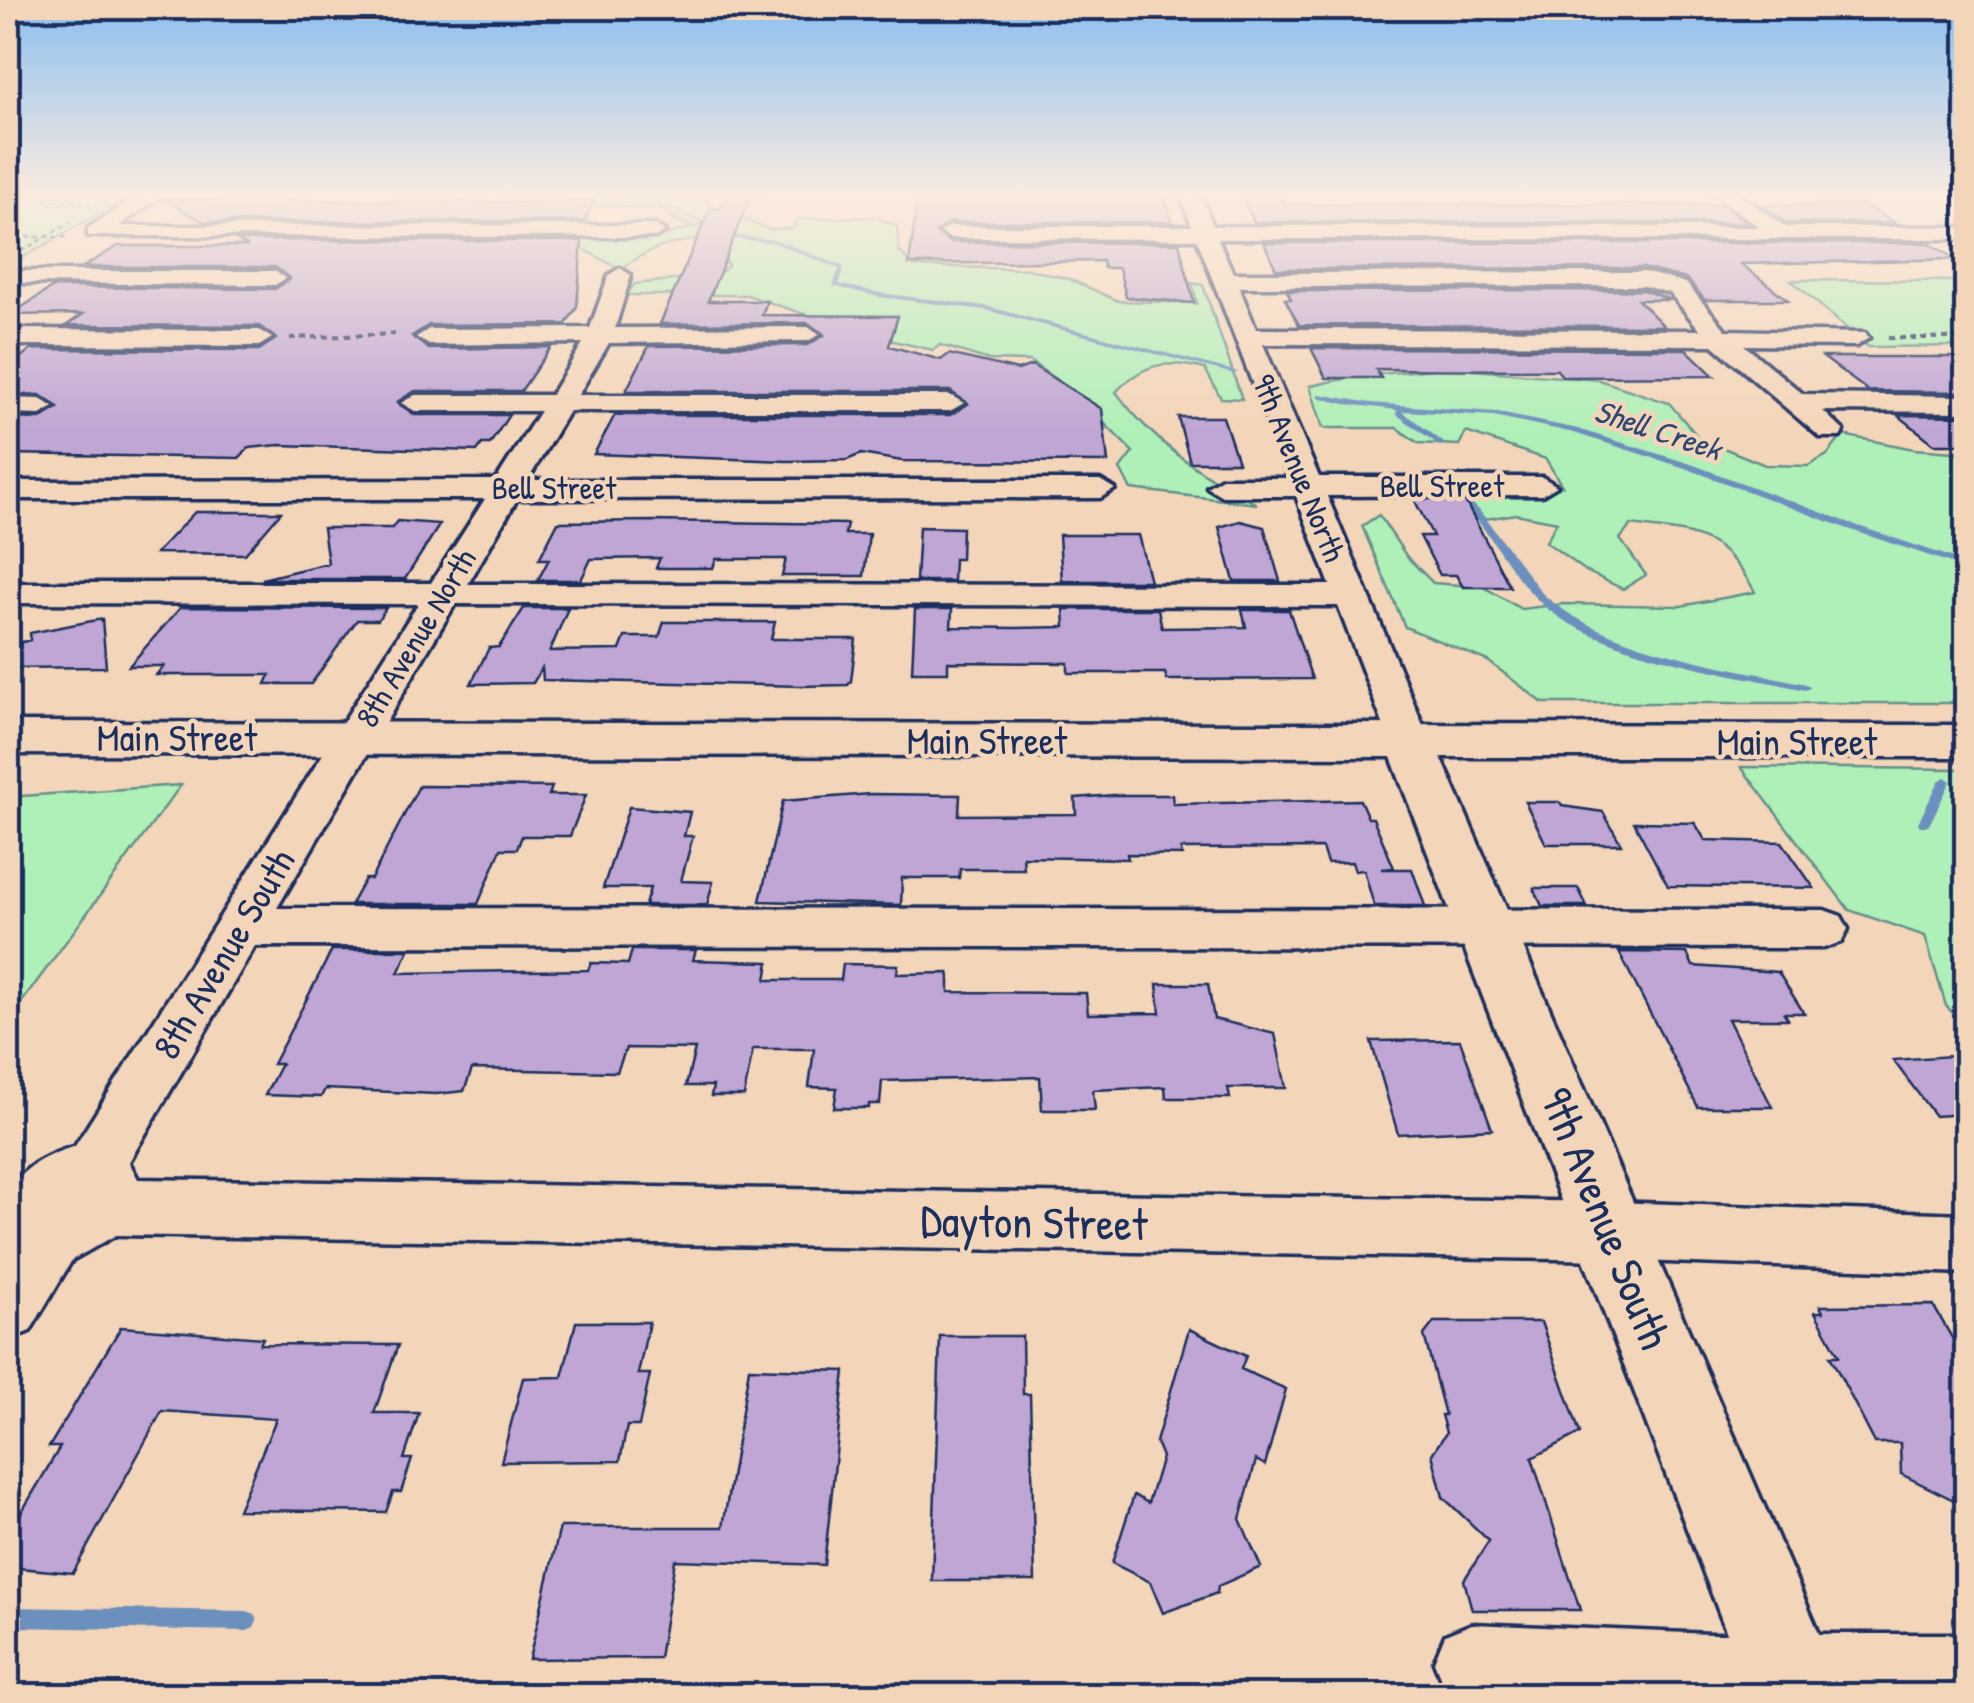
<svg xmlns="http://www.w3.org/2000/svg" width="1974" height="1703" font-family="'Patrick Hand',sans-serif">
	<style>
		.green { fill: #aff0b8; stroke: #65908b; stroke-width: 2.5 }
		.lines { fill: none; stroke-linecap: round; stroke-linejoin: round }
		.stream { fill: #6c90bd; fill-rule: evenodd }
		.building { fill: #bfa6d4; stroke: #1b2f5e; stroke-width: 2.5 }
		.minor-casing { stroke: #1b2f5e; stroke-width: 7 }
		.major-casing { stroke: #1b2f5e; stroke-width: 7 }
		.path-far1 { stroke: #1b2f5e; stroke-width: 2.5; stroke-dasharray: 5 4; stroke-linecap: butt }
		.path { stroke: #1b2f5e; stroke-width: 4; stroke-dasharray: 6 5; stroke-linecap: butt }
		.minor { fill: #f3d5b9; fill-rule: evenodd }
		.major { fill: #f3d5b9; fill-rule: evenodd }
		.labels { text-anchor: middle; stroke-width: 9; stroke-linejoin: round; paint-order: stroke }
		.far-water-label { font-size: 32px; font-style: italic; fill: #2f4776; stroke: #f3d5b9 }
		.far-street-label { font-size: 32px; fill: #1b2f5e; stroke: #f3d5b9 }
		.street-label { font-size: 38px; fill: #1b2f5e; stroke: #f3d5b9 }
		.near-street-label { font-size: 45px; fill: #1b2f5e; stroke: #f3d5b9 }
	</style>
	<rect width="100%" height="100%" fill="#f3d5b9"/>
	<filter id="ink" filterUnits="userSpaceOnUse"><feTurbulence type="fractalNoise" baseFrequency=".01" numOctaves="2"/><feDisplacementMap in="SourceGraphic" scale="20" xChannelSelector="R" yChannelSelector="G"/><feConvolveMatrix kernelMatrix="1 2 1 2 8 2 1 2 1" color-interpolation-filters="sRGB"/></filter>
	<g filter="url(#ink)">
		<!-- green -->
		<path class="green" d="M482,192H766L708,196V205L770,230L794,228L798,219L874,217L897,226L899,251L913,266L1028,269L1069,279L1118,301L1197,303L1192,283L1203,285L1242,399L1221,398L1205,369C1167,359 1143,363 1116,392C1153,443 1202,475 1257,504L1131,489L1120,469L1133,452L1071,390L1030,361L989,360L940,345L933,350L871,336L747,295H626L635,284L718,275L728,266L718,239C680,238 651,247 620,269L581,248L443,241L474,234H624L644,241L705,224L673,209L586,205V197Z
			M8,194H133L8,266Z
			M1791,280L1966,281V346L1868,347Z
			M1446,368L1599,380L1669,403L1699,438L1765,465L1808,466L1827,455L1843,435L1914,449L1966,453V703H1543L1488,661L1405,627L1362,526L1379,515L1407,557L1433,583L1484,587L1521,609L1563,604L1681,606L1755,592C1722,532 1693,533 1631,525L1620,539L1646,575L1623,589L1586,571L1546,542L1557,522L1516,514L1479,520L1453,506L1473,496L1562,486L1546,459L1466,432L1459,445L1418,443L1397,428H1323L1310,386L1358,376Z
			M1741,767L1962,769L1966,774V1026L1946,1006L1925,936L1849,910Z
			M181,785L8,1021V797Z"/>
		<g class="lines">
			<!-- stream -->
			<path class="stream" d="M602,192H615L658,201L679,220L732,235L777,240L844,267L839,284L880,293L985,306L1238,372L1234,374L985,310L880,297L833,286L839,269L774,243L732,239L675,222L654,203Z
				M1319,394L1371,403L1494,412L1578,429L1691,464L1858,526L1966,562V568L1851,530L1685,468L1574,433L1494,416L1402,411L1443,442L1444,444L1440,446L1396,414L1397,410L1346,404L1319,398Z
				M1461,498H1467L1479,510L1542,593C1605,651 1724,665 1806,684L1811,687L1806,690C1734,674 1597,654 1543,605C1510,575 1492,533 1461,502Z
				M1945,777L1951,781L1930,823L1928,826H1920L1918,823L1939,781Z
				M8,1607L247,1611L254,1614L257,1621L254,1628L247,1631L8,1627Z"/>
		</g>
		<!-- building -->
		<path class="building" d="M728,192L749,200L708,301H767L762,315L898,316L889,346L941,360L949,354L1018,370L1032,365L1102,409L1108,462L902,461L861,454L847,460L788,461L594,454L615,415H950L968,404L950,391H626L649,346L808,345L824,335L808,323L660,324L710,209H719Z
			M1163,193L1172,222H950L936,233L950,242L1179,243L1194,303L1126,297L1119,268H1104L1102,261L909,264L918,197Z
			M1278,193L1286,204L1723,205L1748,223L1254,222L1241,195Z
			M163,199L546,203L595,200L584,221L204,222Z
			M1761,205H1864L1895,223H1787Z
			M236,240L582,241L577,307L566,324L429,325L412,336L429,349L551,347L521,391H415L397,402L415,415H509L490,444H482L477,451L279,445L249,448L239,458L8,454V418L40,419L58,408L40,395L8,394V366L32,349L259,350L276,339L259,326L67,325L83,314L10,315L53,287L275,289L290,279L275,267H83L118,246H248Z
			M1264,243H1929L1956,259L1741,264L1788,300H1705L1687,279L1644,268L1276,269Z
			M1643,290L1671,300H1638L1664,326L1299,325L1285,299H1291L1287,291Z
			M1311,348L1686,349L1714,376L1563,377L1557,370L1376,369L1381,378H1326Z
			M1823,357H1966V392L1868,391Z
			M1898,415L1966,416V444H1934Z
			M1178,417H1223L1238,462H1190Z
			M1414,499H1464L1510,587H1463L1456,575H1440L1420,536H1433Z
			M195,512H281L245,554L156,553Z
			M397,521L440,524L405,579H262L328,563L323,528H392Z
			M653,521L847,524L845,534H869L864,576H782L786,559H716L713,568H656L660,558L591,559L581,580H538L549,559H539L558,522Z
			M1240,521L1264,527L1280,581H1234L1219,527Z
			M919,527L962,528L961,559H954L953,581H916Z
			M1059,535H1138L1150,581H1062Z
			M181,607L386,608L378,620H357L311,684H266L270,675H156L164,666H129Z
			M524,608H568L550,651L620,650L625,637H659L664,622H775L771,639H856L851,681L848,685L802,686L543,680L542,668L533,683L471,684L489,648L499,647Z
			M915,609H952L951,627L1015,628L1065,627L1064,609H1158L1162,628L1246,627L1242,610H1289L1312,679L1167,680L1165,673H1068V663L948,662V672H912Z
			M102,619L106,667L8,668V646L30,640V633Z
			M419,786L552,787L549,795H586L570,836H522L517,849H501L478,904H351L365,879H371Z
			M870,794L960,795L959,815L1076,814L1075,798L1114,795H1172L1173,804L1360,800L1368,818H1373L1394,868L1381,869H1412L1425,906H1374L1364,870L1355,871L1352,862L1327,863L1322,848L1181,849L1182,855L1127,854L1128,859L1023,857L1024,869H960L959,878H902L901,905L760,901L783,801Z
			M1525,802H1559L1562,806L1603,812L1621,844H1546Z
			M629,807L690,812L684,836H693L681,881L713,882L707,905H645L650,888H603Z
			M1634,822L1695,823L1705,840L1782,842L1814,888L1668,886Z
			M1534,888H1578L1587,906H1542Z
			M332,950H409L398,973L588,970L591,963L628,964L632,950H696L693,960L769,962L766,980H841L843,964L898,965L897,974L949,973V992L1086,993L1088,1014L1160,1013L1157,984H1208L1214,1019L1275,1034L1286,1088H1228L1230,1098H1166L1165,1087L1093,1090L1095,1110H1042L1040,1077L882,1081L880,1104H869V1108H834L837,1088L809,1087L814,1049H753L744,1096H711L713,1086H686L695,1049L626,1048L617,1072L472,1069L464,1091L436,1094L325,1089L321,1097L265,1095L281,1064H273Z
			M1619,952L1687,953L1693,966L1778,972L1804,1013H1784L1788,1019H1728L1772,1107H1698Z
			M1460,1040L1492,1129L1398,1134L1371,1041Z
			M1966,1055V1114L1935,1116L1893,1060Z
			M1933,1305L1966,1362V1506L1901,1474L1900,1443H1875L1830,1356H1839L1815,1312H1823L1820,1306Z
			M576,1322H649L638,1374H650L639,1426H627L620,1461L501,1462L523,1378L562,1377Z
			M1434,1322H1541L1580,1433L1532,1458L1580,1610H1472L1464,1580L1489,1541L1443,1497L1432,1454L1446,1433L1441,1415H1445L1424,1335Z
			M121,1327L263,1338L260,1344L398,1345L374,1413H419L404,1459H412L401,1492H393L386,1512L238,1510L276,1419L162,1411L73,1573L8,1567V1535L60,1447H49Z
			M1189,1329L1246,1356L1241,1369L1286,1389L1265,1465L1256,1460L1240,1519L1261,1567L1218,1586L1217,1593L1163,1613L1150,1582L1112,1563L1134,1495L1148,1503L1162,1457L1156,1442Z
			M940,1336H1022L1023,1394H1030L1035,1581H932Z
			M749,1368L845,1371L824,1565L675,1560L659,1658L529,1659L560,1527H723Z"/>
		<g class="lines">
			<!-- minor casing -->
			<g class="minor-casing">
				<path id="minor" d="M144,192H167L119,226L655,225L665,231L655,237L88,236V228Z
					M1179,192H1199L1213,226L1759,227L1712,192H1735L1786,227H1966V239H1218L1233,273L1644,272L1686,283L1726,330L1865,333L1869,338L1856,346L1744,345L1803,394L1966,396V412L1823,411L1844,431L1840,437H1820L1713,345L1263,344L1319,477H1542L1557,486L1542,495L1327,496L1430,742L1424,752L1410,755L1396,752L1390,742L1338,606L455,604L277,908L1824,910L1841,916L1848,929L1841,942L1824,948L255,946L129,1162L138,1179L1611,1202L1966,1214V1273L1611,1260L116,1235L72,1260L30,1331L8,1340V1196C21,1166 45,1156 75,1146L418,604L8,603V583H431L485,499H8V481L496,480L540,411H415L401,403L415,395H551L583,343L429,345L416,337L429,329L590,328L609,275L620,268L631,275L615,328L808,327L820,334L808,341L609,343L578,395H950L964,403L950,411H569L528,480H1100L1115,489L1100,498L517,499L468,584L1330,585L1296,496H1222L1207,487L1222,478H1289L1197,239L950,238L940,232L950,226H1192ZM1643,286L1670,293L1700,330L1256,329L1239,287Z
					M20,271H275L286,278L275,285L12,283L9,278Z
					M8,329L259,330L272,338L259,346L8,345Z
					M8,398L40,399L54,407L40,415L8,414Z
					M1472,1624L1711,1634H1966V1696H1461L1445,1689L1434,1662L1445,1635Z"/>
			</g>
			<!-- major casing -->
			<g class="major-casing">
				<path id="major" d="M8,722L1966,725V757H1441L1846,1696H1751L1391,757L8,754Z"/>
			</g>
			<!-- path-far1 -->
			<path class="path-far1" d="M8,198L91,202
				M8,207L20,214L8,225
				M8,237H66
				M22,251L71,222"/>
			<!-- path -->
			<path class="path" d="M290,338L397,334
				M1888,338H1966"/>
			<!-- minor -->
			<use href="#minor" class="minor"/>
			<!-- major -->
			<use href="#major" class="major"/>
		</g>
	</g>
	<!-- sky -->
	<linearGradient id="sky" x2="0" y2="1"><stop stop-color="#8cbff0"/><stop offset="0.45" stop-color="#faece0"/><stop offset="1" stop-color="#faece0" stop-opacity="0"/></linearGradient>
	<rect width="1974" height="431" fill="url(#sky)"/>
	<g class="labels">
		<!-- far-water labels -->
		<g class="far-water-label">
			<text transform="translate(1658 430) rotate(18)" y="11">Shell Creek</text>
		</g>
		<!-- far-street labels -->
		<g class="far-street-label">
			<text transform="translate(1299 468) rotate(68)" y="11">9th Avenue North</text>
			<text x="1442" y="497">Bell Street</text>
			<text x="554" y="499">Bell Street</text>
			<text transform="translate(416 638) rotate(-59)" y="11">8th Avenue North</text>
		</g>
		<!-- street labels -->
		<g class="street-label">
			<text x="177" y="751">Main Street</text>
			<text x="987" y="754">Main Street</text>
			<text x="1797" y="755">Main Street</text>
			<text transform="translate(224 954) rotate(-59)" y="13">8th Avenue South</text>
		</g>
		<!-- near-street labels -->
		<g class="near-street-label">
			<text transform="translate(1606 1218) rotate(68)" y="16">9th Avenue South</text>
			<text transform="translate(1034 1222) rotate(1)" y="16">Dayton Street</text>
		</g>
	</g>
	<!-- margin -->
	<rect width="1974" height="1703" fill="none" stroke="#f3d5b9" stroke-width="40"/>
	<rect x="20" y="20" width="1934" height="1663" fill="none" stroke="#1b2f5e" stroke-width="4" filter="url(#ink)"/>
</svg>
